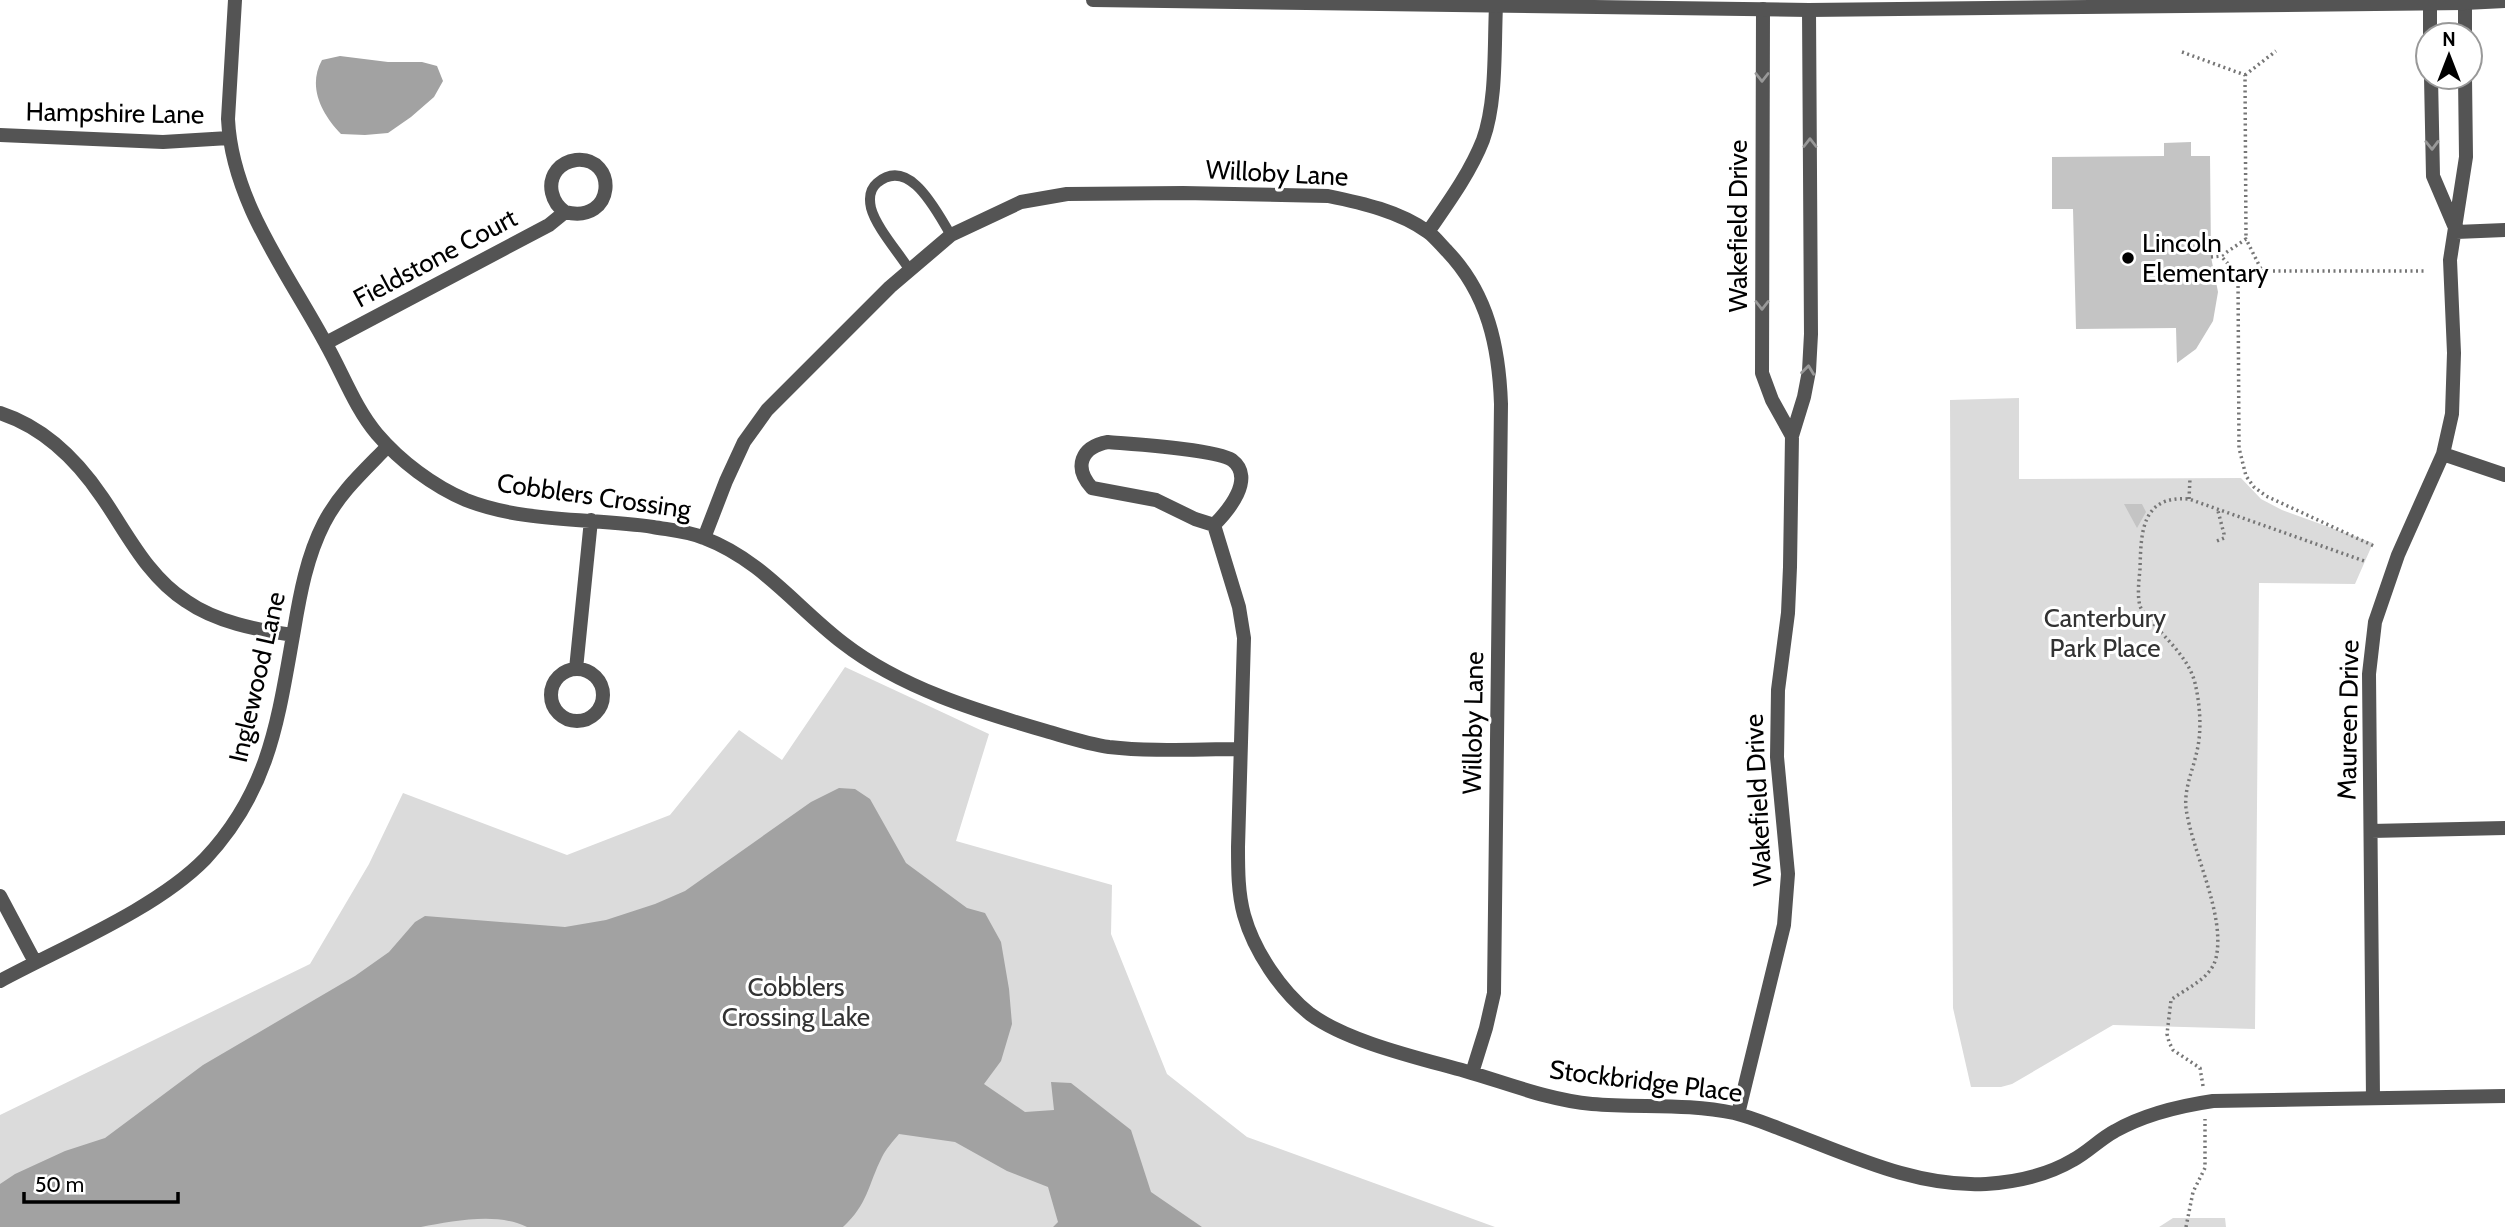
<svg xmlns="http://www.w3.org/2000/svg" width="2505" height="1227" font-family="Cabin,sans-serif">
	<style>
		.green { fill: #dbdbdb }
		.water { fill: #a2a2a2 }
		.building { fill: #c4c4c4 }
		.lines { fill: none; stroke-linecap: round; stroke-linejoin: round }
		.path { stroke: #767676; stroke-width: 3.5; stroke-dasharray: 2 3.5; stroke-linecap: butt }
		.service { stroke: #545454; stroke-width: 10 }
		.minor { stroke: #545454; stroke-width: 14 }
		.tertiary { stroke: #545454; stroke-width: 14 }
		.oneway { stroke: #989898 }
		.poi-dot { fill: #000; stroke: #fff; stroke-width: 2.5 }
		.labels { text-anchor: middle; stroke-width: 6; stroke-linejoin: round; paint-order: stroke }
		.street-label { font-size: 26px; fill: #000; stroke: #fff }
		.poi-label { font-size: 26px; fill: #000; stroke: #fff; text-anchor: start }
		.park-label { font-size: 26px; fill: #323232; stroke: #fff }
	</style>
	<rect width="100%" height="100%" fill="#fff"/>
	<!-- green -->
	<path class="green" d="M2019,398V479L2241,478L2261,499L2282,510L2373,543L2355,584L2259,583L2255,1029L2113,1025L2012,1084L2001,1087H1971L1953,1008L1950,400Z
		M845,667L989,734L956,841L1112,885L1111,934L1167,1074L1247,1137L1495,1227H0V1115L310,964L369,864L403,793L567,855L670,815L739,730L782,760Z
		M2173,1218H2225L2226,1227H2159Z"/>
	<!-- water -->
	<path class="water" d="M340,56L388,62H422L437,66L443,81L434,97L411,117L388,133L365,135L341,134C322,114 307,87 322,60Z
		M839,788L855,789L870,799L906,863L967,908L985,913L1001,942L1009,989L1012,1024L1001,1061L984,1084L1025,1112L1054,1110L1051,1082L1071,1083L1131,1130L1151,1192L1202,1227H1053L1058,1222L1048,1187L1007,1171L955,1142L899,1134C893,1141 886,1149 882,1157C868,1185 868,1204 843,1227H527C497,1212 453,1221 421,1227H0V1184L15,1174L65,1151L105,1138L203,1065L355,976L389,952L415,922L425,916L565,927L606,920L655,904L685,891L811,802Z"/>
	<!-- building -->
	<path class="building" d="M2191,142V156H2210L2211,257L2218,292L2213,321L2196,349L2177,363L2176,328L2076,329L2073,209H2052V157L2164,156V143Z
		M2124,504H2142L2146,512L2137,528Z"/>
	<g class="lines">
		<!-- path -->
		<path class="path" d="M2182,52L2245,75L2246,239
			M2245,75L2276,51
			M2211,257L2221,256L2246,239L2262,271L2238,275L2221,256
			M2262,271H2424
			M2238,275L2239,448L2246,476L2254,487L2266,496L2374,546
			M2189,499L2190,478
			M2217,541L2224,538V534L2218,511
			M2203,1086L2200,1068L2173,1050L2169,1042L2167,1034L2171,1000C2186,988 2211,979 2216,958C2226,915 2192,852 2186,808C2184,788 2193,770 2197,751C2202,730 2200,704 2195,683C2189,659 2168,641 2153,623C2148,618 2142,612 2140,606C2137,595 2139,580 2140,569C2141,533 2141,495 2189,499L2367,562
			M2186,1227L2193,1192L2205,1168V1119"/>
		<!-- service -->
		<path class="service" d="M909,269C898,252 876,227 871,208C869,199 870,189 877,183C910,155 937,213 951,235"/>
		<!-- minor -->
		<path class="minor" d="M235,0L228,119C232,202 288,273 326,344C343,374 355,408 377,434C400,461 433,486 466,500C524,523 592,518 653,527C670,530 688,531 704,538C762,560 796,607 843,643C901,688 977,711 1046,731C1067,737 1088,744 1109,747C1152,752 1197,749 1240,749
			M2430,0V35
			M2465,0V35
			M1763,9L1762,373L1772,400L1792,436
			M2431,77L2433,176L2456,230
			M0,135L163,142L229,138
			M1428,232C1448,203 1470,173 1483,140C1497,101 1494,47 1496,6
			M2456,232L2505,230
			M326,343L549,225L565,212C616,225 618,156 576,160C569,161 562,164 557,170C546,184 552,203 565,212
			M0,413C43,427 77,460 102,497C127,533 147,576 186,601C216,622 257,630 293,635
			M2443,454L2505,475
			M1214,525C1228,511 1256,478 1232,460C1216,449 1131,444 1108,442C1081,447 1073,467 1092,488L1156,500L1195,519L1214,525L1239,607L1244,638L1238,847C1238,870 1238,893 1244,915C1254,951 1281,991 1310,1014C1348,1042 1419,1058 1465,1071C1507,1083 1548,1100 1592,1104C1640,1108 1687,1103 1734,1113C1751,1117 1767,1124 1783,1130C1847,1154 1916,1188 1986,1184C2016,1182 2046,1176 2073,1160C2088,1152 2100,1139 2115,1131C2145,1114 2179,1106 2213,1101L2505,1096
			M704,538L726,481L744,442L767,410L890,287L951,235L1021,202L1067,194L1183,193L1328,196C1362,203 1399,211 1428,232C1435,237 1441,245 1447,251C1488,294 1499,347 1501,404L1494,993L1486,1028L1472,1073
			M551 695a26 26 0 1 1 52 0a26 26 0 1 1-52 0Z
			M576,669L591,520
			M2371,831L2505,828
			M0,896L35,962
			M0,981C63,947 156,909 205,859C270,790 278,719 294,630C300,594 307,556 324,523C340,492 364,471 388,446
			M2373,1098L2369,674L2375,622L2398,555L2443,454L2452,414L2454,353L2450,260L2466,157L2465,77
			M1738,1114L1784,925L1788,874L1777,757L1778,690L1788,613L1790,567L1792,436L1804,397L1809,371L1811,334L1809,10"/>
		<!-- tertiary -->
		<path class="tertiary" d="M1093,0L1809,10L2465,3L2505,1"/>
	</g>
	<!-- one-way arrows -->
	<defs><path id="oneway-chevron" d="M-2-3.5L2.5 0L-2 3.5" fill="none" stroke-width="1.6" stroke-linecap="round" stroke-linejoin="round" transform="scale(1.75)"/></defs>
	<g class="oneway">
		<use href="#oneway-chevron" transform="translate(1762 77) rotate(90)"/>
		<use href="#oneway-chevron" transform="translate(1810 143) rotate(-90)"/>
		<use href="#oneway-chevron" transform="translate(2432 145) rotate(89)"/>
		<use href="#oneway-chevron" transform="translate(1762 305) rotate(90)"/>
		<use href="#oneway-chevron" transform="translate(1808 370) rotate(-83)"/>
	</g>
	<!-- markers -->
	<circle class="poi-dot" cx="2128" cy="258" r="7"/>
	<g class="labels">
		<!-- street labels -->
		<g class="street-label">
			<text transform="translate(115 113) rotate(1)" y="9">Hampshire Lane</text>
			<text transform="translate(1277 173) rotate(3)" y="9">Willoby Lane</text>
			<text transform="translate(1738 226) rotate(-90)" y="9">Wakefield Drive</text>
			<text transform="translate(435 258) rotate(-28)" y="9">Fieldstone Court</text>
			<text transform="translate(594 496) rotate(8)" y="9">Cobblers Crossing</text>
			<text transform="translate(257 677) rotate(-77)" y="9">Inglewood Lane</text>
			<text transform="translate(2348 720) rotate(-89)" y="9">Maureen Drive</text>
			<text transform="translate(1473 723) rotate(-89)" y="9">Willoby Lane</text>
			<text transform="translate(1758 800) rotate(-93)" y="9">Wakefield Drive</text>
			<text transform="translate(1646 1081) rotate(7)" y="9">Stockbridge Place</text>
		</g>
		<!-- poi labels -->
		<g class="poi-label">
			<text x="2142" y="252">Lincoln<tspan x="2142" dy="30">Elementary</tspan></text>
		</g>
		<!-- park labels -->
		<g class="park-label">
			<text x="2105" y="627">Canterbury<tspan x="2105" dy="30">Park Place</tspan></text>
			<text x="796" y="996">Cobblers<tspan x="796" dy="30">Crossing Lake</tspan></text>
		</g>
	</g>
	<!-- north arrow -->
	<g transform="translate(2449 56)"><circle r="33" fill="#ffffff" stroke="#999999" stroke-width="2"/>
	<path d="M0-5L12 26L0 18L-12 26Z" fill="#000000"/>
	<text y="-10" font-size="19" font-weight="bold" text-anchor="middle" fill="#000000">N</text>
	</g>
	<!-- scale -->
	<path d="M24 1192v10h154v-10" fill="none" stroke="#000000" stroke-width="3.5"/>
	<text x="35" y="1192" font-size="21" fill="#000000" stroke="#ffffff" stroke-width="5" paint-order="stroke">50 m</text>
</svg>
